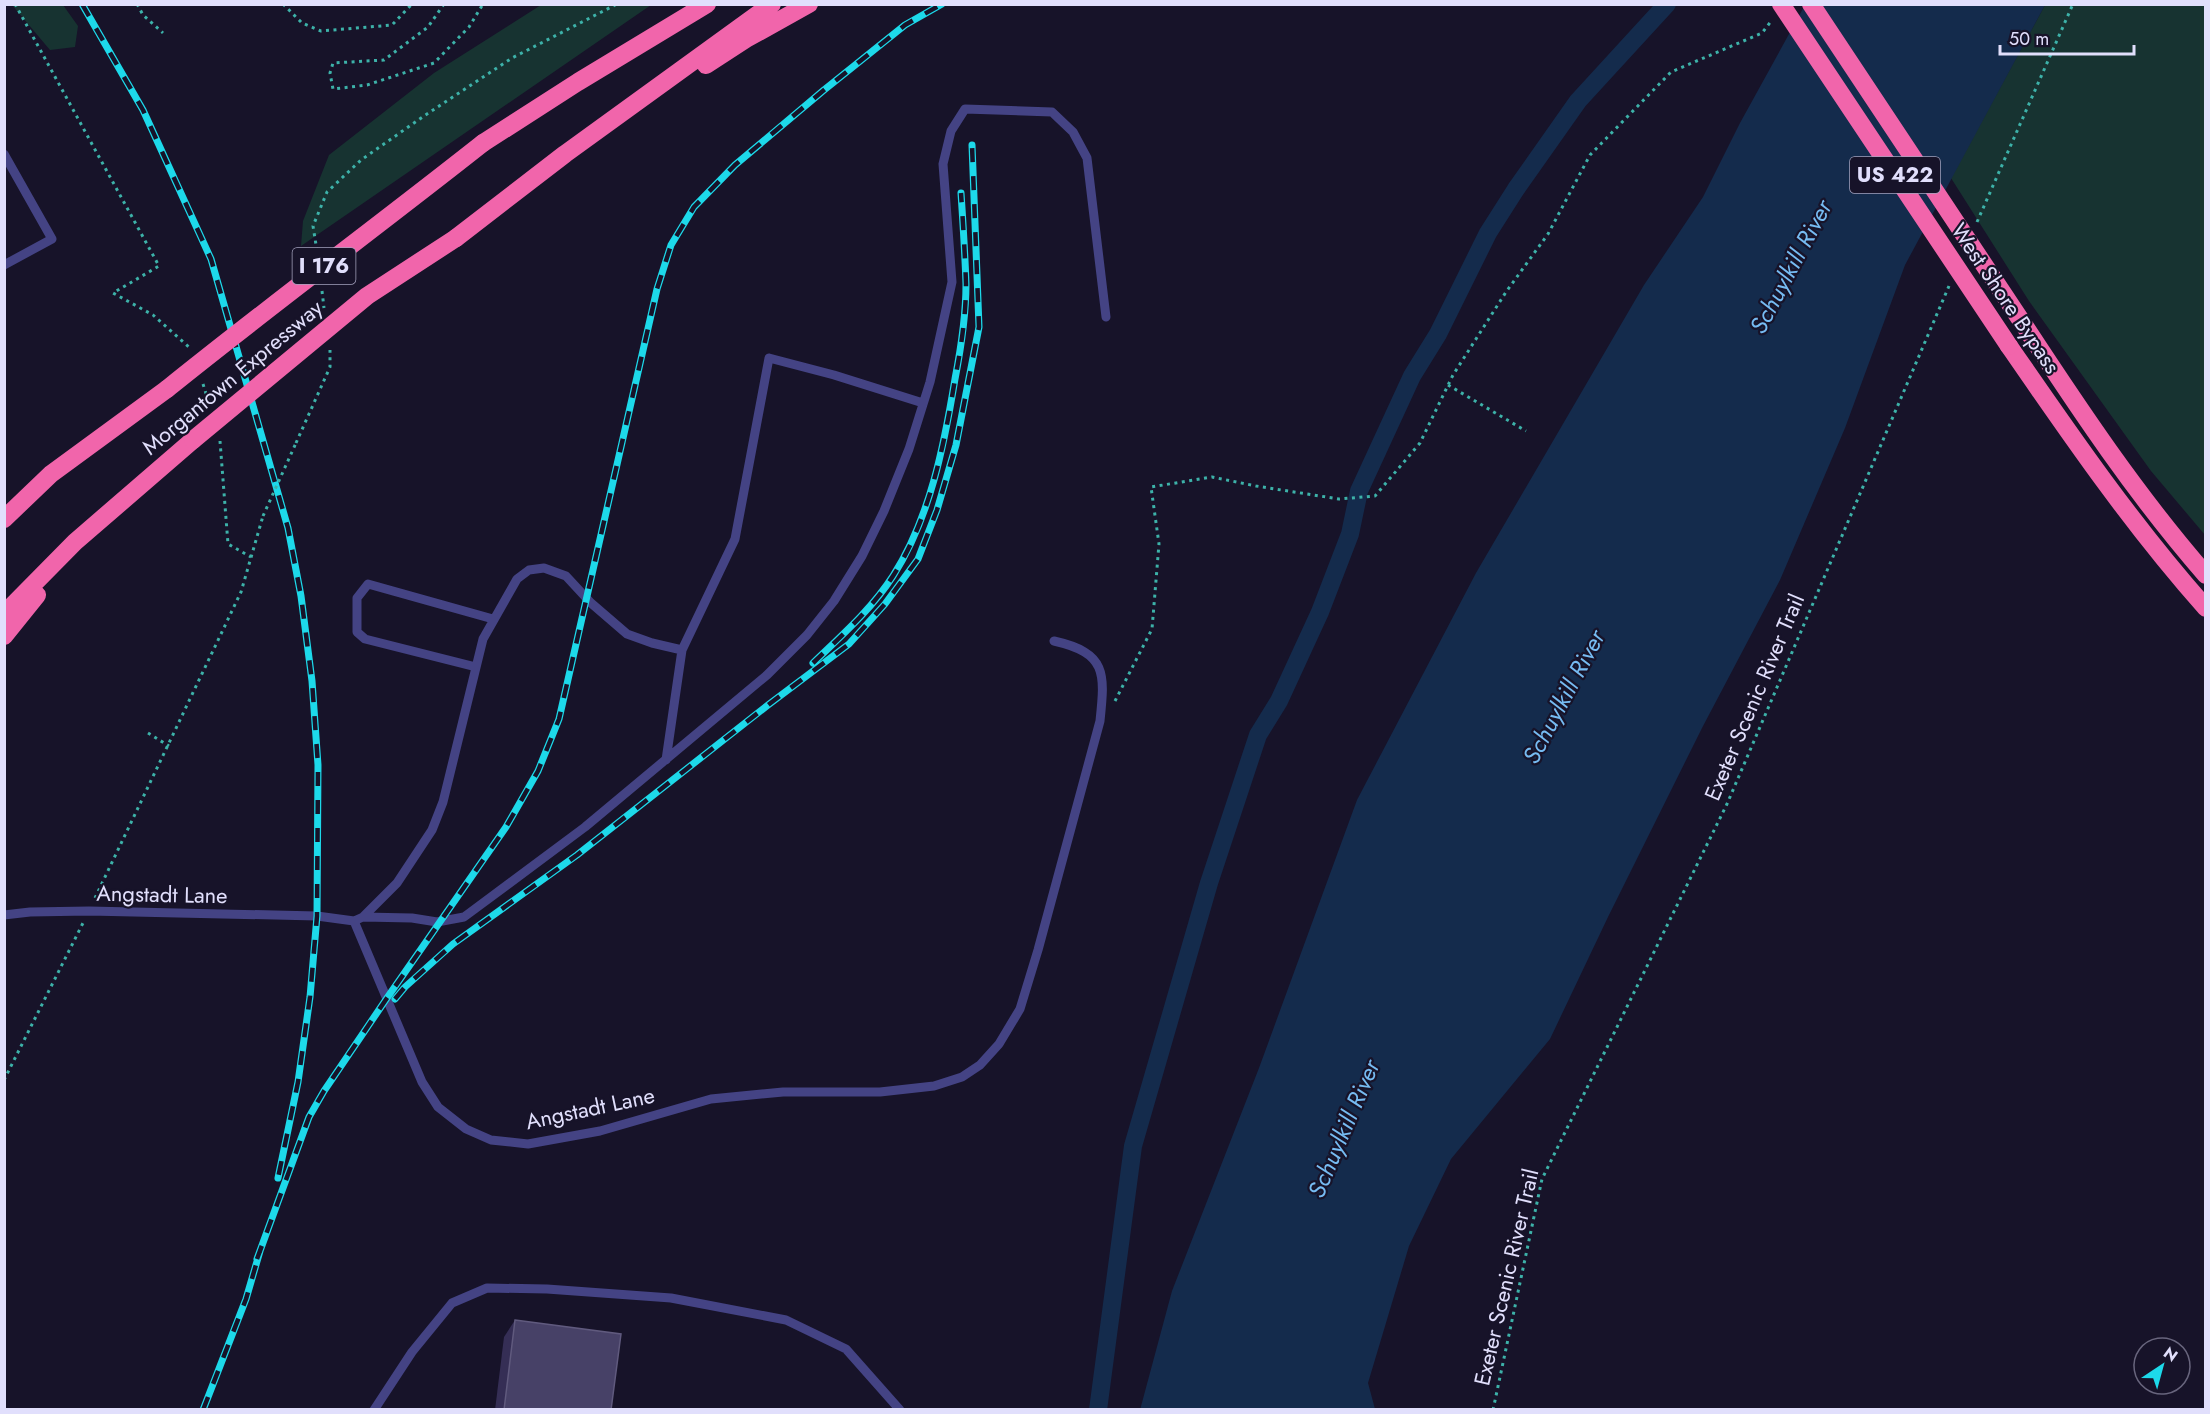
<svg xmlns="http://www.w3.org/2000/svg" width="2210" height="1414" font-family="Jost,sans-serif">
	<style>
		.green { fill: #173331 }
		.water { fill: #142b4c }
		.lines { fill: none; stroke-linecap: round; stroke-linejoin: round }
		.canal { stroke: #142b4c; stroke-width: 18 }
		.path { stroke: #3db2a9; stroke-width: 3; stroke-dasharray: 3 4.5; stroke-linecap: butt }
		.service { stroke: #444384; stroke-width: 9 }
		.motorway { stroke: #f165ab; stroke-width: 18 }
		.rail-casing { stroke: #1dd9ea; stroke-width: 7 }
		.rail { stroke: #171329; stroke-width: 4.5; stroke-dasharray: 14; stroke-linecap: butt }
		.path-bridge { stroke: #3db2a9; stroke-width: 3; stroke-dasharray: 3 4.5; stroke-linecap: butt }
		.motorway-bridge { stroke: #f165ab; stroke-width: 18 }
		.wall { fill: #352e55 }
		.building { fill: #474167; stroke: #605a7e; stroke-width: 1.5 }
		.labels { text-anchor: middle; stroke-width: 4.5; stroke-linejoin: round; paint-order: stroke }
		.shield { fill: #171329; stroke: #a4a2bd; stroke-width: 1.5 }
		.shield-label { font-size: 21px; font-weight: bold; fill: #e1dffc }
		.street-label { font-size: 22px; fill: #e1dffc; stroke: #171329 }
		.water-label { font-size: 24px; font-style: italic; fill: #76bbf2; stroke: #171329 }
	</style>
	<rect width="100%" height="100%" fill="#171329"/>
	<!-- green -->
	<path class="green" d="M12,5H63L78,26L75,47L50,50Z
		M541,5H651L301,246L303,221L329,155L434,73Z
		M2045,5H2205V535L2151,471L2029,301L1951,178Z"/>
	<!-- water -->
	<path class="water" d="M1805,5H2045L1905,265L1845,428L1780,580L1702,728L1608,917L1550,1039L1451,1159L1409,1246L1368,1383L1375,1409L1140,1410L1172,1291L1259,1068L1357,800L1476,573L1644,285L1703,197L1740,123Z"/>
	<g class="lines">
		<!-- canal -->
		<path class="canal" d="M1098,1410L1133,1146L1209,883L1258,735L1279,701L1320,612L1350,534L1359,491L1412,376L1438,334L1488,233L1516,189L1578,101L1667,4"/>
		<!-- path -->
		<path class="path" d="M15,4L159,266L113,293L153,315L191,349
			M137,4L143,15L163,33
			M283,4L302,23L321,31L392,25L412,4
			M444,4L428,27L384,60L333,63L330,73L333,89L367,85L434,63L469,27L483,4
			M1977,222L2073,4
			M317,251L313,226L327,192L361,160L424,116L512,58L617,4
			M322,291L324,308
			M203,384L209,403
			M1448,385L1526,431
			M220,441L228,544L251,557
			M296,443L330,367V350
			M1115,701L1152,629L1159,544L1151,487L1212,477L1256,486L1339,499L1375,496L1420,443L1453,375L1506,292L1548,234L1590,155L1671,72L1762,33L1772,20
			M148,733L169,746
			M95,898L241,592L263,516
			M4,1080L83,923
			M1493,1410L1542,1179L1727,804L1949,286"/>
		<!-- service -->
		<path class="service" d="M4,154L52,239L4,265
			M476,667L365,639L357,632V598L368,584L493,619
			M666,760L682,650L735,539L769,358L834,375L923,403
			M4,915L30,912L89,911L317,916L354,921L363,917L397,883L432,830L443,802L483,639L517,579L529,570L544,568L566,576L591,603L627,634L652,643L682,650
			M363,917L412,918L437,922L464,917L585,827L767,675L807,635L834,601L862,556L884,511L909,449L930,382L952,282L943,164L951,131L965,109L1052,112L1073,132L1087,158L1106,317
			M354,921L422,1082L438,1107L466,1129L491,1140L528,1144L600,1131L711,1099L783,1092H880L934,1086L962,1077L980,1065L999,1044L1020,1009L1038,950L1100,721C1105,673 1107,653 1054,641
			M374,1410L412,1352L452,1303L487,1288L547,1289L671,1298L786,1320L846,1349L900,1410"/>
		<!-- motorway -->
		<path class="motorway" d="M706,65L746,39L809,4
			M483,143L578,82L707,4
			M456,238L565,154L772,4
			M2022,322C2079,409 2137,496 2206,575
			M2009,346C2071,436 2133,526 2206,608
			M4,519L51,474L167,389
			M4,614L75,542L193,440
			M4,636L37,595"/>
		<!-- rail casing -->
		<g class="rail-casing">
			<path id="rail" d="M82,4L143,110L211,259L288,528L301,596L312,681L318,765L317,916L310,997L298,1082L278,1178
				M813,663C841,636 871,610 893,576C930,518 944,446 955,379C961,348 966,316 966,284C965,254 963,223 961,193
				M395,999L405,987L453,944L577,855L768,705L849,644L885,604L918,559L937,510L956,445L979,327L972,145
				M257,1259L309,1117L324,1091L387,998L506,827L538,771L559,719L657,289L671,245L694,207L735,165L824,90L905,25L942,4
				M203,1410L246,1299L260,1251"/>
		</g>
		<!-- rail -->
		<use href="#rail" class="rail"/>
		<!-- path-bridge -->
		<path class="path-bridge" d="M263,516L296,443"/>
		<!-- motorway-bridge -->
		<path class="motorway-bridge" d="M1781,4L2009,346
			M1811,4L2022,322
			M167,389C271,305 378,226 483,143
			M193,440L367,296L456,238"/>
	</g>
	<!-- wall -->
	<path class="wall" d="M515,1320L611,1410H495L504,1337Z"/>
	<!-- building -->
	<path class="building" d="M515,1320L621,1334L611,1410H504Z"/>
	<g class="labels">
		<!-- shield labels -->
		<g class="shield">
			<rect x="1850" y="157" width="90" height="36" rx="4.5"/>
			<rect x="292.5" y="248" width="63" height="36" rx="4.5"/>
		</g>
		<g class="shield-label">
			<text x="1895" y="182">US 422</text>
			<text x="324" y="273">I 176</text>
		</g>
		<!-- street labels -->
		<g class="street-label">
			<text transform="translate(2006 298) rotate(56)" y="8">West Shore Bypass</text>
			<text transform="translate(232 377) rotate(-40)" y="8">Morgantown Expressway</text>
			<text transform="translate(1754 697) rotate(-67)" y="8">Exeter Scenic River Trail</text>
			<text transform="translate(162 894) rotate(1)" y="8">Angstadt Lane</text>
			<text transform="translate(590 1108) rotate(-12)" y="8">Angstadt Lane</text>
			<text transform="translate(1506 1277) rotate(-77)" y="8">Exeter Scenic River Trail</text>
		</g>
		<!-- water labels -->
		<g class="water-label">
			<text transform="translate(1791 267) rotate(-62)" y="8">Schuylkill River</text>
			<text transform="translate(1564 697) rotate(-62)" y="8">Schuylkill River</text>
			<text transform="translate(1344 1129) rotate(-67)" y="8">Schuylkill River</text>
		</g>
	</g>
	<!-- border -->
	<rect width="2210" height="1414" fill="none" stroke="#e1dffc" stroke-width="12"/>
	<!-- north arrow -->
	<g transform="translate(2162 1366) rotate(36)"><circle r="28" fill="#171329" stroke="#68657d" stroke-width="1.5"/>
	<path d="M0-4.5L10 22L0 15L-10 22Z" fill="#1dd9ea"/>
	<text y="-9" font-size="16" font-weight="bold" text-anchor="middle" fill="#e1dffc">N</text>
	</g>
	<!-- scale -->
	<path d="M2000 45v9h134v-9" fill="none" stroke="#e1dffc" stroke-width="3"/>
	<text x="2009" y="45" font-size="18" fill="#e1dffc" stroke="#171329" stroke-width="4.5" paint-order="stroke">50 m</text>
</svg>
